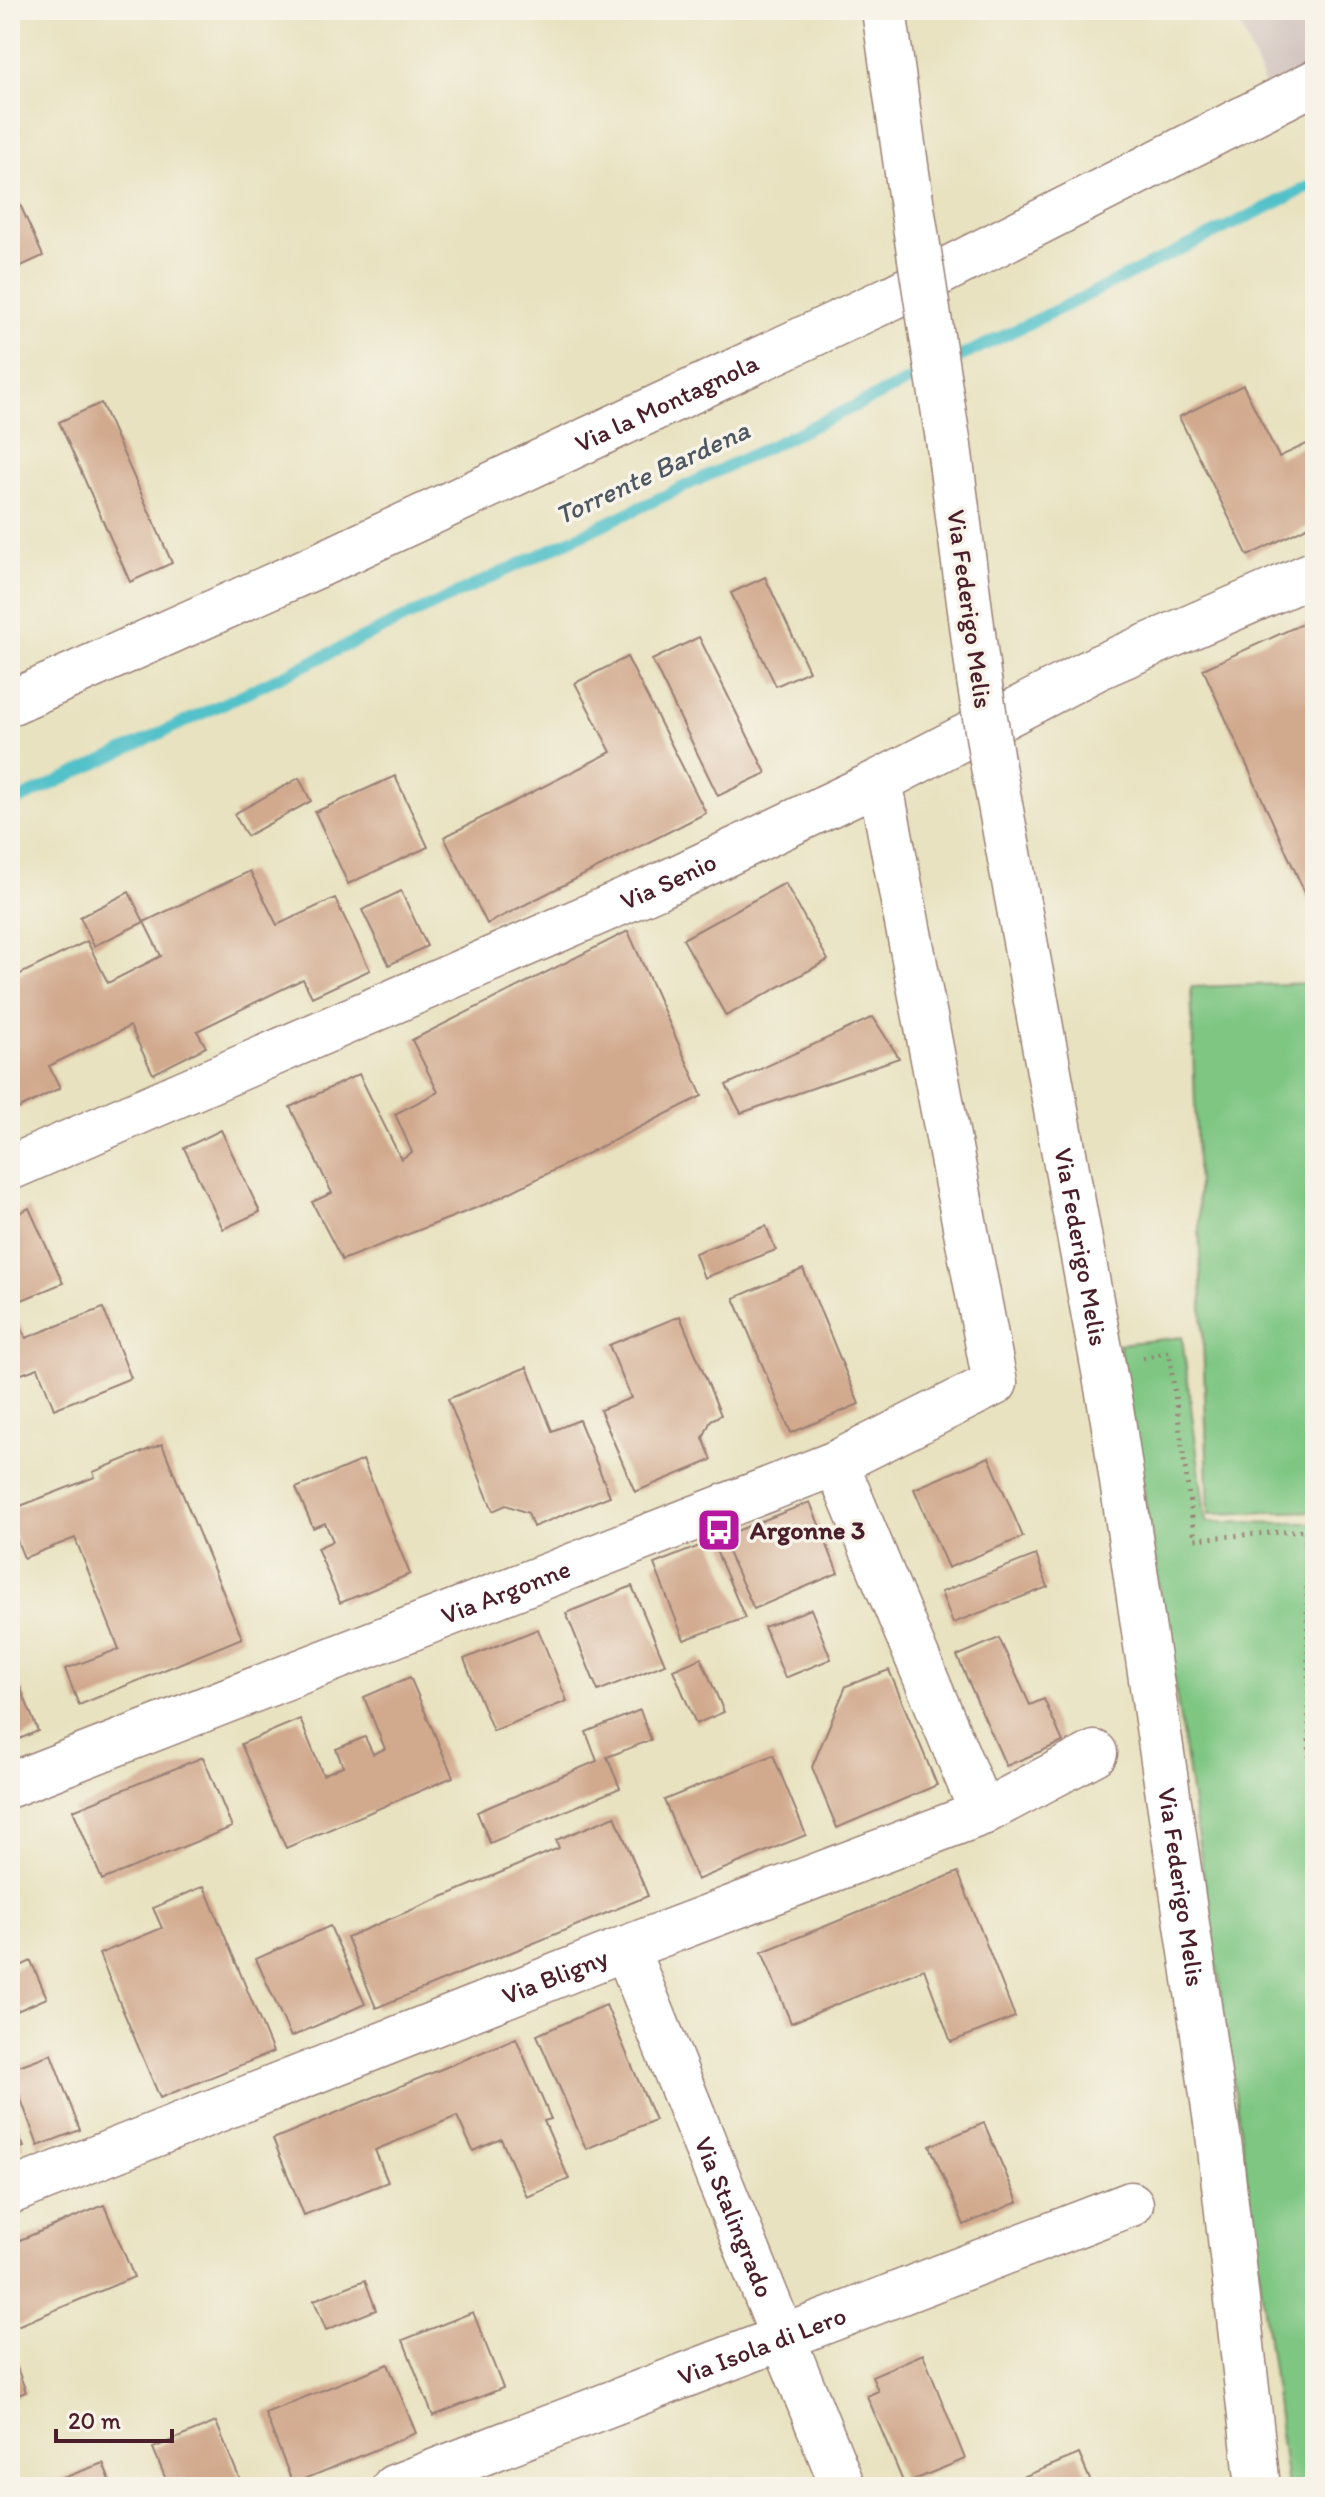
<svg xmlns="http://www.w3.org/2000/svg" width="1325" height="2497" font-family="Itim,sans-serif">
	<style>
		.industrial { fill: #cfc0bb }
		.green { fill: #7ec682; stroke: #647256; stroke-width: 2 }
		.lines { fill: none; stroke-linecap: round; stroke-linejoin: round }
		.stream { stroke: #53c1c9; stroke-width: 12 }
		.building { fill: #d1a98d }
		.minor-casing { stroke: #998076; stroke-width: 47 }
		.major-casing { stroke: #998076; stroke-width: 47 }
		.path { stroke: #998076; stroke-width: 5; stroke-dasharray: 2 6; stroke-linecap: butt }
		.minor { stroke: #fff; stroke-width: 44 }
		.major { stroke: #fff; stroke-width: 44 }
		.major-bridge-casing { stroke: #998076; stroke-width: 47; stroke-linecap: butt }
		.major-bridge { stroke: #fff; stroke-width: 44 }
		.labels { text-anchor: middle; stroke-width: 7; stroke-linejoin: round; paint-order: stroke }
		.street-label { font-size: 26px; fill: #4a1f2b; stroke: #f7f3e8 }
		.poi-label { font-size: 26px; font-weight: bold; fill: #4a1f2b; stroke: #f7f3e8; text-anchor: start }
		.water-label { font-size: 28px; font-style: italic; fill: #4d5862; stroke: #f7f3e8 }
	</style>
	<rect width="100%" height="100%" fill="#f7f3e8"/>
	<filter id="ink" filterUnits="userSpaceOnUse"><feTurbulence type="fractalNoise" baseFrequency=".0125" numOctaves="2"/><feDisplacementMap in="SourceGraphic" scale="16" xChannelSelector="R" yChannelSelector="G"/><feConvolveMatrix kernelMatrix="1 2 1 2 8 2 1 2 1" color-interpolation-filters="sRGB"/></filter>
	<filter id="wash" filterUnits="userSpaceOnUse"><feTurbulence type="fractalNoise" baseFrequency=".006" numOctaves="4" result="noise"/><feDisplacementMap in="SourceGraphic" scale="32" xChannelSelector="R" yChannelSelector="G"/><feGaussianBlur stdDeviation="1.8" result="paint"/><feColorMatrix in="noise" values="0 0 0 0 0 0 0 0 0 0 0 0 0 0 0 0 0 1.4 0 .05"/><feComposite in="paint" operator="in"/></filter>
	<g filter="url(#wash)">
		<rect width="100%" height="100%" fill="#e8e2c0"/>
		<!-- industrial -->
		<path class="industrial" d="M1234,10H1315V82L1272,103Z"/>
		<!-- green -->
		<path class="green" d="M1315,983V1511L1209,1514L1191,987Z
			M1182,1337L1206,1522L1315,1523V2487H1287C1239,2105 1184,1724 1119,1344Z"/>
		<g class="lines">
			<!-- stream -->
			<path class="stream" d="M10,804L989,343L1315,184"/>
		</g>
		<g id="blocks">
			<!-- building -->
			<path class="building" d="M10,182L43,256L10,271Z
				M1243,385L1279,457L1315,440V523L1248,556L1179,417Z
				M101,403L172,563L130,582L59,422Z
				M765,577L809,671L776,686L731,593Z
				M1315,618V915L1203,669Z
				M699,637L766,773L718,796L652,660Z
				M627,657L706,813L487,924L444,837L611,752L575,683Z
				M395,776L428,847L348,884L315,812Z
				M299,778L311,801L247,836L234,814Z
				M250,871L277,925L335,898L370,970L312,997L303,979L197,1031L206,1047L153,1074L130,1026L49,1066L60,1088L14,1111L10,1102V979L87,941L108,983L161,956L144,922Z
				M785,883L828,960L726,1016L683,939Z
				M401,891L427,946L389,965L362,910Z
				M129,892L144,922L94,946L80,917Z
				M628,931L702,1096L491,1202L342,1260L312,1202L332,1193L290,1107L359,1074L401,1159L412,1152L395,1114L438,1092L412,1040Z
				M873,1017L899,1058L741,1113L726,1085Z
				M221,1130L260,1212L223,1229L184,1148Z
				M29,1208L63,1283L10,1305V1217Z
				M766,1226L776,1250L704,1278L695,1253Z
				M803,1269L859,1404L791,1433L734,1298Z
				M103,1308L131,1378L54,1409L38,1368L10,1378V1327L19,1323L26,1338Z
				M680,1316L721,1415L711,1420L703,1438L712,1460L635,1492L600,1410L631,1398L609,1345Z
				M527,1367L552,1431L579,1420L610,1496L533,1527L528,1513L506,1505L493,1511L448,1399Z
				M162,1444L242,1638L79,1705L65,1669L119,1649L75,1538L24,1558L10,1523V1510L95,1477L93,1472Z
				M989,1457L1023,1537L948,1568L914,1489Z
				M363,1460L410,1574L340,1603L317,1548L333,1541L325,1523L313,1528L296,1488Z
				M810,1502L838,1573L754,1609L721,1537Z
				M712,1541L745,1618L684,1640L654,1564Z
				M1036,1555L1048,1587L953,1623L941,1592Z
				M632,1586L665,1664L598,1691L566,1613Z
				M811,1609L831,1659L785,1678L764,1627Z
				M538,1629L567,1701L493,1731L464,1659Z
				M999,1638L1030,1705L1044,1699L1063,1742L1006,1766L957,1656Z
				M701,1658L724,1712L696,1724L673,1670Z
				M10,1662L38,1731L10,1743Z
				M889,1670L937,1785L837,1828L812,1767L846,1686Z
				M410,1677L453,1777L286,1848L241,1744L300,1719L323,1775L343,1766L336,1749L365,1737L373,1754L385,1749L364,1697Z
				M640,1710L651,1740L607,1757L620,1788L490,1843L477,1812L597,1761L586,1732Z
				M773,1755L806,1835L697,1880L664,1800Z
				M203,1757L232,1827L102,1880L73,1810Z
				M615,1816L648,1896L376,2008L347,1937L559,1848L556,1840Z
				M958,1872L1015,2017L951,2042L924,1969L791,2023L762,1952Z
				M204,1886L273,2052L160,2098L99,1954L162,1928L153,1908Z
				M330,1926L365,2004L291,2037L256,1959Z
				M31,1961L47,1998L10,2014V1971Z
				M606,2005L655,2120L586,2149L537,2035Z
				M516,2038L551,2119L544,2121L569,2179L527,2197L501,2139L473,2151L457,2116L375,2150L388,2182L304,2215L273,2139Z
				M51,2054L80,2130L38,2146L10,2069Z
				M10,2114L24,2147L10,2152Z
				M984,2123L1018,2202L964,2225L930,2146Z
				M104,2205L134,2277L10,2329V2244Z
				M365,2280L376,2310L326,2330L314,2300Z
				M473,2312L503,2388L433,2416L403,2340Z
				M923,2354L965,2459L904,2484L867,2396L878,2391L872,2376Z
				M15,2362L26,2392L10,2398V2364Z
				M388,2364L416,2433L293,2484L265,2413Z
				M216,2422L243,2487H169L153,2448Z
				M1079,2454L1093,2487H999Z
				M103,2463L113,2487H58L55,2481Z"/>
		</g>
	</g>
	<g filter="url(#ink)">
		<use href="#blocks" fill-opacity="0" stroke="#998076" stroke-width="2"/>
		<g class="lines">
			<!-- minor casing -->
			<g class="minor-casing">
				<g id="minor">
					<path id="s1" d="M10,703L317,566L893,297L1315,82"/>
					<path id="s2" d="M10,1168L657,887L880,781L1099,667L1315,573"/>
					<path d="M836,1463L982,1813"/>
					<path id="s3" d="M10,1785L836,1463L995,1383L880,781"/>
					<path id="s4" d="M626,1948L843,2487"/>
					<path id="s5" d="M10,2192L626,1948L982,1813L1095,1753"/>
					<path id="s6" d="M394,2487L1131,2204"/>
				</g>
			</g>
			<!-- major casing -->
			<g class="major-casing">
				<g id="major">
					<path d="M884,10L910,194"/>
					<path d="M949,446L979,680"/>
					<path id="s7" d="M992,761L1113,1420L1220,2149L1258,2487"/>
				</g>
			</g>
			<!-- path -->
			<path class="path" d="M1143,1358L1169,1352L1195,1539L1306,1530L1315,2141"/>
			<!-- minor -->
			<use href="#minor" class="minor"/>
			<!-- major -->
			<use href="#major" class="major"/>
			<!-- major-bridge casing -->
			<g class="major-bridge-casing">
				<path id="major-bridge" d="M910,194L949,446
					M979,680L992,761"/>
			</g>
			<!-- major-bridge -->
			<use href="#major-bridge" class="major-bridge"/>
		</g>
	</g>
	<!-- icons -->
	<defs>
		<g id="bus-square" transform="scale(2.3)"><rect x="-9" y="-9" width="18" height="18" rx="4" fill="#b5179e" stroke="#f7f3e8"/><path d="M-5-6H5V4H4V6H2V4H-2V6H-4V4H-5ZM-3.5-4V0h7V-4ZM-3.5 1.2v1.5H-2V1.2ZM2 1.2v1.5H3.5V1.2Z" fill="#fff"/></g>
	</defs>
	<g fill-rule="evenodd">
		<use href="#bus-square" x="719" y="1530"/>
	</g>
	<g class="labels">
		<!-- street labels -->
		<g class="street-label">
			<text dy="9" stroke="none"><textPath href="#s1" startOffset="722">Via la Montagnola</textPath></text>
			<text transform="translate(970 609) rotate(82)" y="9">Via Federigo Melis</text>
			<text dy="9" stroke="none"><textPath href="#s2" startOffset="718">Via Senio</textPath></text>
			<text dy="9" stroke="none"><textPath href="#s7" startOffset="494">Via Federigo Melis</textPath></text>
			<text dy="9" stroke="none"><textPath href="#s3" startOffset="532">Via Argonne</textPath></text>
			<text dy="9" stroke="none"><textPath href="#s7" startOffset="1142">Via Federigo Melis</textPath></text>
			<text dy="9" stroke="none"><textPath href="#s5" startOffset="586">Via Bligny</textPath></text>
			<text dy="9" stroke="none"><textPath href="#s4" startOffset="290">Via Stalingrado</textPath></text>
			<text dy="9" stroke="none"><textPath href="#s6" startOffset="394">Via Isola di Lero</textPath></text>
		</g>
		<!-- poi labels -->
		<g class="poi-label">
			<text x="750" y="1539">Argonne 3</text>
		</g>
		<!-- water labels -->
		<g class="water-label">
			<text transform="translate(652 472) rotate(-25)" y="10">Torrente Bardena</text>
		</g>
	</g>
	<!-- margin -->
	<rect width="1325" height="2497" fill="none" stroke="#f7f3e8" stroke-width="40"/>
	<!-- scale -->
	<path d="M56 2429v12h116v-12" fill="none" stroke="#4a1f2b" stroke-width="4"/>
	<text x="68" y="2429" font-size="24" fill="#4a1f2b" stroke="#f7f3e8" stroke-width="6" paint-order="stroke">20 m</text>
</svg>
